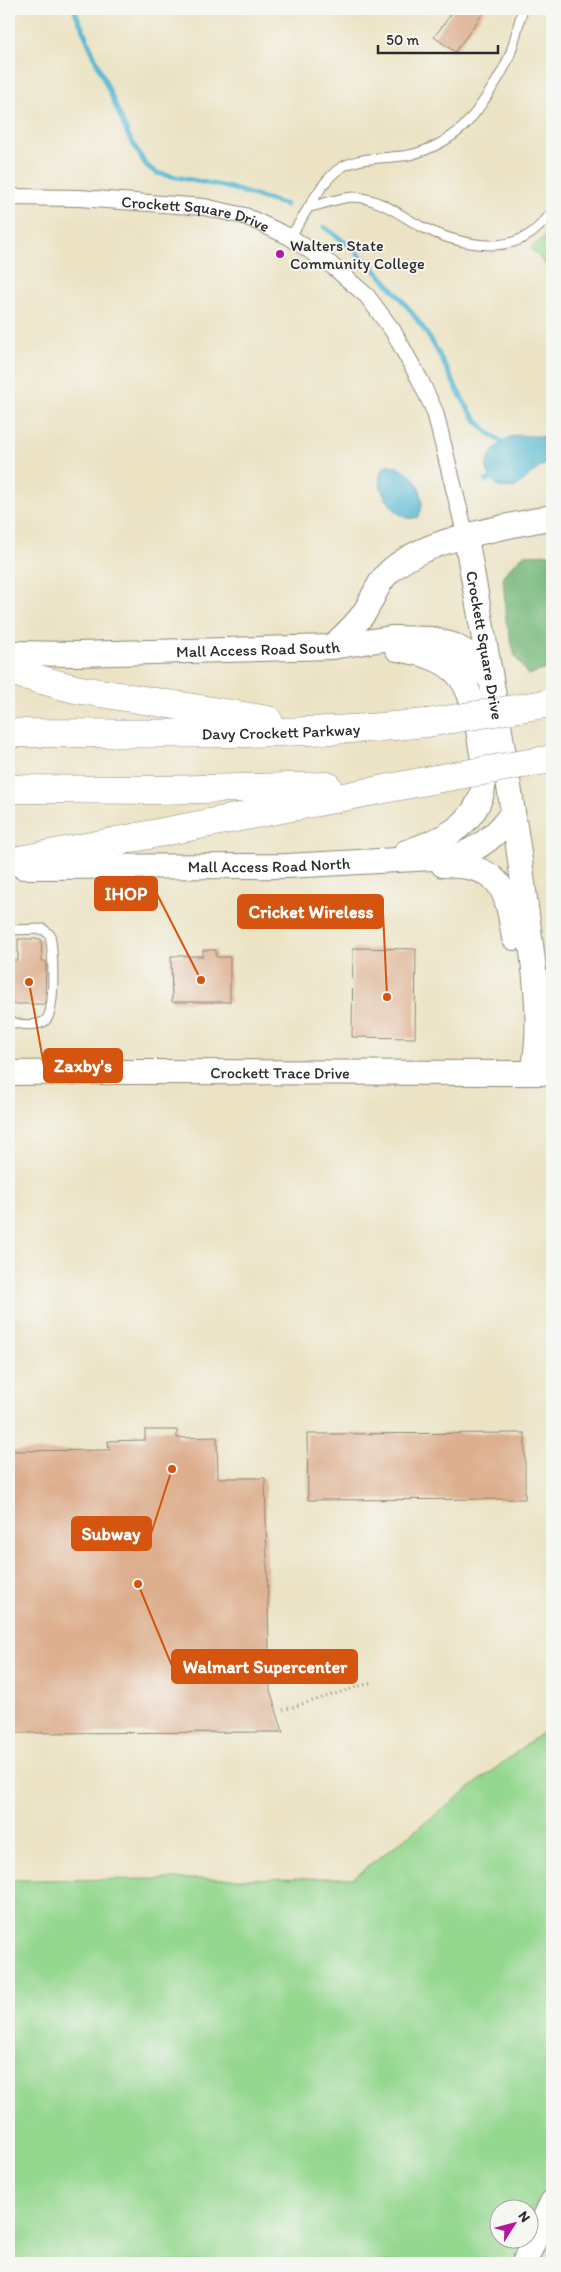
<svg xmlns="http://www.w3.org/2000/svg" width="561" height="2272" font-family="Itim,sans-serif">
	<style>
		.green { fill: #94d78f; stroke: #60815d; fill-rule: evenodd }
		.forest { fill: #77b87a; stroke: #517252 }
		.water { fill: #54b9d2; stroke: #40727e }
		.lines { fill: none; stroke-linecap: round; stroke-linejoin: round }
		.stream { stroke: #54b9d2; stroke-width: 5 }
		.building { fill: #ddaf8e }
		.lane-casing { stroke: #8c8778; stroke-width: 11 }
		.street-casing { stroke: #8c8778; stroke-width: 18 }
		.secondary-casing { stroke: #8c8778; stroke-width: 26 }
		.highway-casing { stroke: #8c8778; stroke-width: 29 }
		.path { stroke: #8c8778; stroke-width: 3; stroke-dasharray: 1 4; stroke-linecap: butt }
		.lane { stroke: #fff; stroke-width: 9 }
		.street { stroke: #fff; stroke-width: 16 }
		.secondary { stroke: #fff; stroke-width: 24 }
		.highway { stroke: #fff; stroke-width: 28 }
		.highway-bridge-casing { stroke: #8c8778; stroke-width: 29; stroke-linecap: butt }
		.highway-bridge { stroke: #fff; stroke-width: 28 }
		.poi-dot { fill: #b5179e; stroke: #f6f6f2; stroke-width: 2 }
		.labels { text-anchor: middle; stroke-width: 4; stroke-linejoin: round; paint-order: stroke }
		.street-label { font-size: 16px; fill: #2b2b2b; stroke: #f6f6f2 }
		.poi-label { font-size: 16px; fill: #2b2b2b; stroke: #f6f6f2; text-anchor: start }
		.leader { fill: none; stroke: #d5540f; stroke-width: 2 }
		.callout-dot { fill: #d5540f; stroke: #f6f6f2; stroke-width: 2 }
		.callout { fill: #d5540f; stroke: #d5540f; stroke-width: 2 }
		.callout-label { font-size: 18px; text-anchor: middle; font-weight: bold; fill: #fff }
	</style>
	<rect width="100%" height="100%" fill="#f6f6f2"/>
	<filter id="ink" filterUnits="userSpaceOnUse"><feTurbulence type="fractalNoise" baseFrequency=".02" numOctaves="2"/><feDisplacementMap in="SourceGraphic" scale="10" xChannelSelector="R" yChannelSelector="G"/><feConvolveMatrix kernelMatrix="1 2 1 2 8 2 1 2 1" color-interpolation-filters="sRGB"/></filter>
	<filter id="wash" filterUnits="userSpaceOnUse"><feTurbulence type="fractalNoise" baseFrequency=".0096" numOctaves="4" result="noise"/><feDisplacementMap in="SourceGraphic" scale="20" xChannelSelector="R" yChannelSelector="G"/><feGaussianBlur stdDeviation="1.12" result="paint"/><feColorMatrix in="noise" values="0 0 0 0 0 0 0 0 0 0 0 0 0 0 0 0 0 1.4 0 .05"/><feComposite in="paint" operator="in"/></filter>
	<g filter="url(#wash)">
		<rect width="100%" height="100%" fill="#ece3c4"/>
		<!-- green -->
		<path class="green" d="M552,230V272L531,248Z
			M552,1725V2263H9V1880L353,1878ZM498,2210H528V2240H498Z"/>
		<!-- forest -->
		<path class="forest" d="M552,554V667L528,675L515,656L506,621L503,575L523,555Z"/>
		<!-- water -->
		<path class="water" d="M518,435L552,437V461L541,466L514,488L498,487L490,477L486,466C492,450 501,438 518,435Z
			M386,465C411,463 431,496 418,517C414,518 410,519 406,518C390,511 369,479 386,465Z"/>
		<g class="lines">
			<!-- stream -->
			<path class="stream" d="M74,9L129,137L146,165L156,173L227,187L286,205
				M324,227C366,255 404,298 431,340C453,375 466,425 506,444
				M486,481L497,476"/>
		</g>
		<g id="blocks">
			<!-- building -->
			<path class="building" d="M455,9H486L455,52L434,37Z
				M18,939H41L42,961H46L45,1004H12L11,960H18Z
				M353,948L416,949L415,1038L352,1037Z
				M203,950H216V957H230V1002H172L171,956H203Z
				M145,1430H177V1438L217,1437L218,1478H265L270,1690L283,1732L9,1733V1451L109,1450L108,1441L145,1440Z
				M525,1433V1499L308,1500L307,1434Z"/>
		</g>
	</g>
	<g filter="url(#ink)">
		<use href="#blocks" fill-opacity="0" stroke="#8c8778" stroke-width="1"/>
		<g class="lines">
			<!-- lane casing -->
			<g class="lane-casing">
				<path id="lane" d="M310,207C324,204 340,197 354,197C379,198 400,215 420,226C451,242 500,255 530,234C539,228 545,220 552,213
					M290,237C304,218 321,179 342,167C361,156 388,159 409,155C428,151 449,140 463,127C477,113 502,75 509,57C515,41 518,24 523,9
					M9,930L43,929L50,935C53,950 56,1009 46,1020C39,1027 17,1025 9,1021"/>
			</g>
			<!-- street casing -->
			<g class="street-casing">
				<g id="street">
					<path id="s1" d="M9,197L79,198L204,207L245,216L290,237L330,264L367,296L393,331L420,380L435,412L466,537"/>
				</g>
			</g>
			<!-- secondary casing -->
			<g class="secondary-casing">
				<g id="secondary">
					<path id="s2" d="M466,537C487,657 510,778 525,899C532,956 544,1016 533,1073"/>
					<path d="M332,647C343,636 355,626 364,613C372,601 377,584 387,574C422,538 504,528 552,517"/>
					<path d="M397,649C458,659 470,677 479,736C482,754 487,775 482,793C472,828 437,842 406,852"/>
					<path id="s3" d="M9,653L77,654L332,647L391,638L431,639L453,645L469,654L489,678"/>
					<path d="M443,865C501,866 506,886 514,938"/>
					<path id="s4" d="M23,867L287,866L452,857C478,851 498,834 512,813"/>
					<path id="s5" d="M9,1073L125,1072L552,1073"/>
					<path d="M524,2263L552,2202"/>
				</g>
			</g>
			<!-- highway casing -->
			<g class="highway-casing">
				<g id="highway">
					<path d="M9,671L75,689L268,720"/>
					<path id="s6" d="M9,733C148,733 287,737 427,723"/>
					<path d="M9,789L159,790L327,786"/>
					<path d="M9,862L436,779"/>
				</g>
			</g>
			<!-- path -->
			<path class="path" d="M283,1710L373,1682"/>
			<!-- lane -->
			<use href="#lane" class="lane"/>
			<!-- street -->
			<use href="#street" class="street"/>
			<!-- secondary -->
			<use href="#secondary" class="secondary"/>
			<!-- highway -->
			<use href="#highway" class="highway"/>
			<!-- highway-bridge casing -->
			<g class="highway-bridge-casing">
				<path id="highway-bridge" d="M427,723L545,704
					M436,779L552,759"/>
			</g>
			<!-- highway-bridge -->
			<use href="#highway-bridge" class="highway-bridge"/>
		</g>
	</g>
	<!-- markers -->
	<circle class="poi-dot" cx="280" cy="254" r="5"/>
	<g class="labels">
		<!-- street labels -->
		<g class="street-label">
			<text dy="6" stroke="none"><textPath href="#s1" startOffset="188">Crockett Square Drive</textPath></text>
			<text dy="6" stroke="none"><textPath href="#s2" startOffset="110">Crockett Square Drive</textPath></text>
			<text dy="6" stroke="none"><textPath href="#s3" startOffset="249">Mall Access Road South</textPath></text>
			<text dy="6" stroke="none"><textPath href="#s6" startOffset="272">Davy Crockett Parkway</textPath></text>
			<text dy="6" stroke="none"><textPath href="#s4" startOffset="246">Mall Access Road North</textPath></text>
			<text dy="6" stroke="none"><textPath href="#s5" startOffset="271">Crockett Trace Drive</textPath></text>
		</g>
		<!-- poi labels -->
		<g class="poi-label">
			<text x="290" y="251">Walters State<tspan x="290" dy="18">Community College</tspan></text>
		</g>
	</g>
	<!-- callouts -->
	<path class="leader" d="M201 980L157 894M387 997L383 912M29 982L44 1066M172 1469L151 1534M138 1584L172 1666"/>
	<g class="callout-dot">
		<circle cx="201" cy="980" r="5"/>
		<circle cx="387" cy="997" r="5"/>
		<circle cx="29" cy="982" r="5"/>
		<circle cx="172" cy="1469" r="5"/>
		<circle cx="138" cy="1584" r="5"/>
	</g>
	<g class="callout">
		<rect x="95" y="877" width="62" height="33" rx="5"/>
		<rect x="238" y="895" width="145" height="33" rx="5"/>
		<rect x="44" y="1049" width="78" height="33" rx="5"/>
		<rect x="72" y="1517" width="79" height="33" rx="5"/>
		<rect x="172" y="1650" width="185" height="33" rx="5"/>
	</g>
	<g class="callout-label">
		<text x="126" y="900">IHOP</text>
		<text x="311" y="918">Cricket Wireless</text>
		<text x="83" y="1072">Zaxby's</text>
		<text x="111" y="1540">Subway</text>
		<text x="265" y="1673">Walmart Supercenter</text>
	</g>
	<!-- margin -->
	<rect width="561" height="2272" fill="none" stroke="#f6f6f2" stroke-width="30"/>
	<!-- north arrow -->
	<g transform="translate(514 2224) rotate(54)"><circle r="24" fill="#f6f6f2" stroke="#a5a5a2"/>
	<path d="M0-4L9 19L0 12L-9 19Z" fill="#b5179e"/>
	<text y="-8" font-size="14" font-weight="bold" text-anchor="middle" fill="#2b2b2b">N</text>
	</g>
	<!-- scale -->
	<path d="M378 45v8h120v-8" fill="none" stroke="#2b2b2b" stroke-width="2.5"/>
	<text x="386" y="45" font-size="15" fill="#2b2b2b" stroke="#f6f6f2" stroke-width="4" paint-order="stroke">50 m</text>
</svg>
